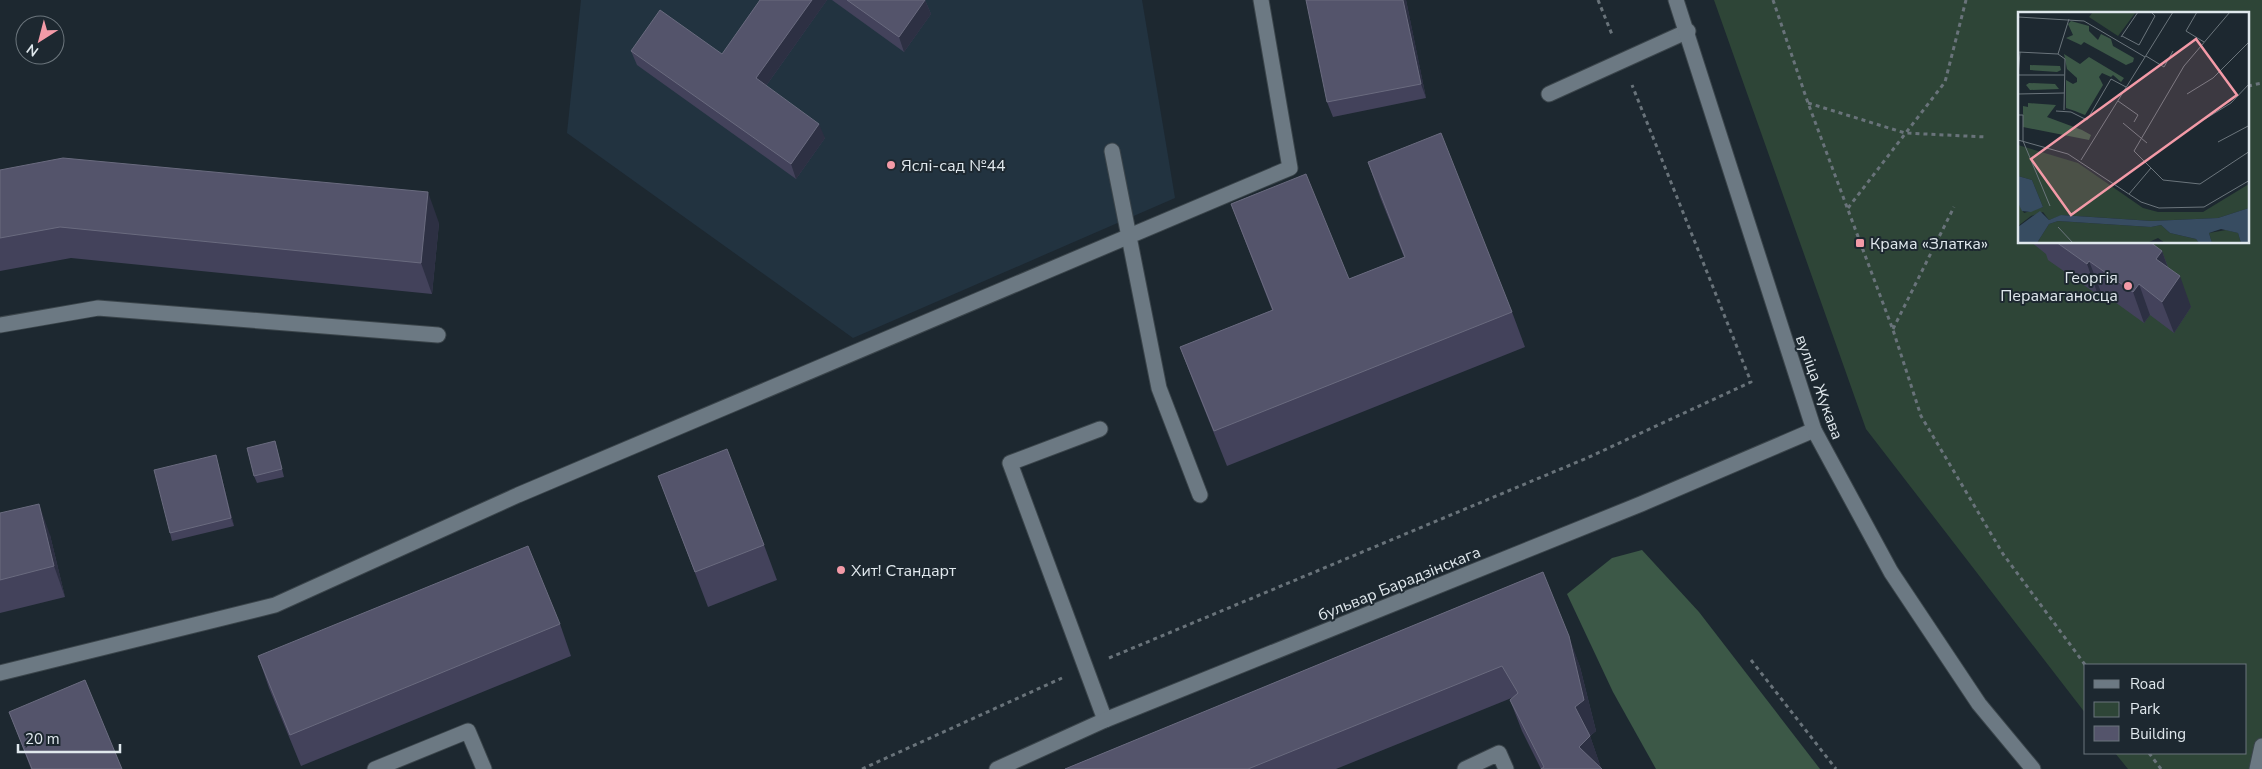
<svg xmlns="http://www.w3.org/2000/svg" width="2262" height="769" font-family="'Nunito Sans',sans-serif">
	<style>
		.built { fill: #223340 }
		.green { fill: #2e4537; fill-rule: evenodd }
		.forest { fill: #3c5847 }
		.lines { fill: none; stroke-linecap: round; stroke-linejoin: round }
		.service-casing { stroke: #3b454b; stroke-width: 17 }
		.minor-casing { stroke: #3b454b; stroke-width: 17 }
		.tertiary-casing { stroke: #3b454b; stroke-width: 17 }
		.path { stroke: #69737a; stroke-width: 3; stroke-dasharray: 4 4; stroke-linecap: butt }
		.service { stroke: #6c7983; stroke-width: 15 }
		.minor { stroke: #6c7983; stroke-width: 15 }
		.tertiary { stroke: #6c7983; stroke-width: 15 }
		.wall { fill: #43425b }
		.shaded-wall { fill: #2d3043 }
		.building { fill: #54546b; stroke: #6a6b7f }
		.poi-dot { fill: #f39aa7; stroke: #1d2830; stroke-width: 2 }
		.labels { text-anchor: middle; stroke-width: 4; stroke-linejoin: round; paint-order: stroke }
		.poi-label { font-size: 16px; fill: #e0e8ed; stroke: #1d2830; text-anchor: start }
		.street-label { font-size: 16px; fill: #e0e8ed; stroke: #1d2830 }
		.inset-road { fill: none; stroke: #6b757c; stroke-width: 1 }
		.view { fill: #f39aa7; fill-opacity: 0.15; stroke: #f39aa7; stroke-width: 2.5 }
		.inset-edge { fill: none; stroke: #e0e8ed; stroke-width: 2.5 }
	</style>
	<rect width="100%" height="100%" fill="#1d2830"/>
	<!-- built -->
	<path class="built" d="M581,0H1142L1175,198L853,338L567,133Z"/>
	<!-- green -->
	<path class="green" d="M1714,0H2262V769H2128L2115,753H2246V665H2086V714L1866,429ZM2020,14H2248V242H2020Z"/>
	<!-- forest -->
	<path class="forest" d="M1642,550L1699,612L1820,769H1656L1613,692L1567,594L1612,558Z"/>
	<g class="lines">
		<!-- service casing -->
		<g class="service-casing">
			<path id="service" d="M1549,94L1688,31
				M1112,151L1159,388L1200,495
				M0,325L98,308L438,335
				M1100,429L1010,463L1105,720
				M0,673L275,605L518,495L1290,168L1261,0
				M375,769L468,731L484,769
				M1465,769L1499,753L1506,769"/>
		</g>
		<!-- minor casing -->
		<g class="minor-casing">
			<path id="minor" d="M997,769L1105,720L1641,504L1814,430
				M2257,769L2262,746"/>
		</g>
		<!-- tertiary casing -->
		<g class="tertiary-casing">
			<path id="tertiary" d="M1676,0L1814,430L1891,572L1979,704L2033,769"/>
		</g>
		<!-- path -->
		<path class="path" d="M1598,0L1613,37
			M1773,0L1808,103L1893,330L1921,416L2003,554L2086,666
			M2248,86L2262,83
			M1808,103L1905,133L1986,137
			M1848,208L1945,82L1966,0
			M1893,329L1954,207
			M1109,658L1587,458L1751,382L1632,85
			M1751,660L1836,769
			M2149,753L2161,769
			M862,769L1062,678"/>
		<!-- service -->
		<use href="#service" class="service"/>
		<!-- minor -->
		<use href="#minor" class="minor"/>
		<!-- tertiary -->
		<use href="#tertiary" class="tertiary"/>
	</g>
	<!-- wall -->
	<path class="wall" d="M760,0H827L766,86L825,138L796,179L637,65L631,51L722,54Z
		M832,0H925L931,14L904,52Z
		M1406,0L1426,98L1333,117L1327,102Z
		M1368,162L1512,312L1525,347L1227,466L1193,381L1180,347L1272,310L1244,238L1231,204L1349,279L1404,257L1380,197Z
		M0,170L439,223L432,294L71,258L0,271Z
		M2031,242H2150L2162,251L2168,267L2191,307L2174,333L2150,315L2144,323L2101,292L2098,295L2048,260L2046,254Z
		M275,441L284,477L257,483L254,476Z
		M218,463L234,526L172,541L170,533Z
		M658,476L764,545L777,580L708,607Z
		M0,513L50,535L65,597L0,613Z
		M1543,572L1580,667L1596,731L1590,736L1601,768L1541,769L1522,731L1510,700L1514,697L1336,769H1065Z
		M560,624L571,656L301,766L269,688L258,656Z
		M9,712L122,769H31Z"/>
	<!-- shaded-wall -->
	<path class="shaded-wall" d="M812,0H827L761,93L756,78Z
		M925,0L931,14L904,52L899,37Z
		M1403,0H1406L1426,98L1421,84Z
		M819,124L825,138L796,179L791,164Z
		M428,192L439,223L432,294L421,263Z
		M2162,251L2173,282L2156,259Z
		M2089,261L2101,292L2098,295L2087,264Z
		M2180,276L2191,307L2174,333L2162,302Z
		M2139,284L2150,315L2144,323L2133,292Z
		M216,455L218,463L234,526L231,518Z
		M39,504L50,535L65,597L54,566Z
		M1569,636L1580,667L1596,731L1587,738L1575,707Z
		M1590,736L1601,768L1600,769L1579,747Z"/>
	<!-- building -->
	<path class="building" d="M760,0H812L756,78L819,124L791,164L631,51L660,10L722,54Z
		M847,0H925L899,37Z
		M1306,0H1403L1421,84L1327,102Z
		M1441,133L1512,312L1214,431L1180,347L1273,310L1231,204L1306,174L1349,279L1405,257L1368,162Z
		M63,158L428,192L421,263L60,227L0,238V170Z
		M2056,242H2150L2162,251L2156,259L2180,276L2162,302L2139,284L2133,292L2089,261L2087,264Z
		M275,441L282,469L254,476L247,448Z
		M727,449L764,545L695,572L658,476Z
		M216,455L231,518L170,533L154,470Z
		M39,504L54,566L0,580V513Z
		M528,546L560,624L290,735L258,656Z
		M1543,572L1569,636L1584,700L1575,707L1590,736L1579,747L1602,769H1541L1544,767L1510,700L1518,693L1502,666L1248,769H1065Z
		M85,680L122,769H32L9,712Z"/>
	<!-- markers -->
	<g class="poi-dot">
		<circle cx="891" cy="165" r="5"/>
		<rect x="1855" y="238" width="10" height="10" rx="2.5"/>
		<circle cx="2128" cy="286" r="5"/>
		<circle cx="841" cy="570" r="5"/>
	</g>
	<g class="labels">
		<!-- poi labels -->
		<g class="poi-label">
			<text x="901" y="171">Яслі-сад №44</text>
			<text x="1870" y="249">Крама «Златка»</text>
			<text x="2118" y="283" text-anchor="end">Георгія<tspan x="2118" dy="18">Перамаганосца</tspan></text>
			<text x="851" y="576">Хит! Стандарт</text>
		</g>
		<!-- street labels -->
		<g class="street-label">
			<text transform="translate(1820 387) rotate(70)" y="6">вуліца Жукава</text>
			<text transform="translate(1399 583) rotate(-22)" y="6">бульвар Барадзінскага</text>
		</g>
	</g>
	<!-- overview -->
	<g transform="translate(2018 12)">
		<rect width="231" height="231" fill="#1d2830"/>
		<path d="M75,0H118L100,24L71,5ZM0,133L60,151L125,196L140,200H185L231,172V196L200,206L134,209L44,203L31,208L25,200L13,204L0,214V191L6,201L25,195L14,168L0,164ZM40,209L133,215L143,213L152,221L178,227L181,231H147L140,226L129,231H19L31,212ZM208,218L220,221L223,231H194L191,221Z" fill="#2e4537"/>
		<path d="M53,9L71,14V19L80,28L83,22L93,27L95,34L116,46L115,50L108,53L66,30L63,33L48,26L55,23L50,12ZM46,42L62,52L71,45L106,66L103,70L95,63L93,65L84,61L81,65L85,73L67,103L57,99L48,96V68L55,72L59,70V66L49,57ZM12,53L42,54L43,58L39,60L12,58ZM11,71L37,72L41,77L12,78L8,73ZM10,91L38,93L29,105L64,118L73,123L71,128L5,115V94L10,95Z" fill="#3c5847"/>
		<path d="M0,164L14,168L25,195L13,200L4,199L0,191ZM231,196V231H223L220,221L203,217L191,221L194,231H181L178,227L152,221L143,213L133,215L40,209L31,212L19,231H0V215L22,199L31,208L43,203L134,209L200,206Z" fill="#374c61"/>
		<path class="inset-road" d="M179,0L168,19L186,30M212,0L166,54L116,139L145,168L182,172L232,139M0,5L66,9L127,45M104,24L121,33L137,4L133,0M103,25L120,0M0,40L40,42L47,47L46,98M40,42L51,7M128,44L146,55L155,39M0,63H46M0,65L2,40M0,82L46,81M169,82L195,66L232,29M100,89L120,103L116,110M38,99L53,100L69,108L93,67L108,75M0,103H5V129L32,194M187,107L213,91L232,71M105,111L129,131M0,128L50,142L123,190L141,196L186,195L232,168M200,130L232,113M63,148L155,0M111,182L133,156M40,215L55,231"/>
		<path class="view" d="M178,27L219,83L53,203L13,147Z"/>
		<rect width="231" height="231" class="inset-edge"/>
	</g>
	<!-- legend -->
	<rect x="2084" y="664" width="162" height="90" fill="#1d2830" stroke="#6b757c"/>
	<rect x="2094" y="680" width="25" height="8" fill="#6c7983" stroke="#6b757c"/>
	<text x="2130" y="689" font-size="15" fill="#e0e8ed">Road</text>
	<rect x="2094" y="702" width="25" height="15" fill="#2e4537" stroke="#6b757c"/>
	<text x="2130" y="714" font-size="15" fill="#e0e8ed">Park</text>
	<rect x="2094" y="726" width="25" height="15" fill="#54546b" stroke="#6b757c"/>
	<text x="2130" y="739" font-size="15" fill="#e0e8ed">Building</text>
	<!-- north arrow -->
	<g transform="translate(40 40) rotate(216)"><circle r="24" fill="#1d2830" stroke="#6b757c"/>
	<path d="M0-4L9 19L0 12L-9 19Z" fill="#f39aa7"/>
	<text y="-8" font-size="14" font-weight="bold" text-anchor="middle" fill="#e0e8ed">N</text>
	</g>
	<!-- scale -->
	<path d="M18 744v8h102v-8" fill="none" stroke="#e0e8ed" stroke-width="2.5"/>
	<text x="25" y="744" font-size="15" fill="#e0e8ed" stroke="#1d2830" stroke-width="4" paint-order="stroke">20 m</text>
</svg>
